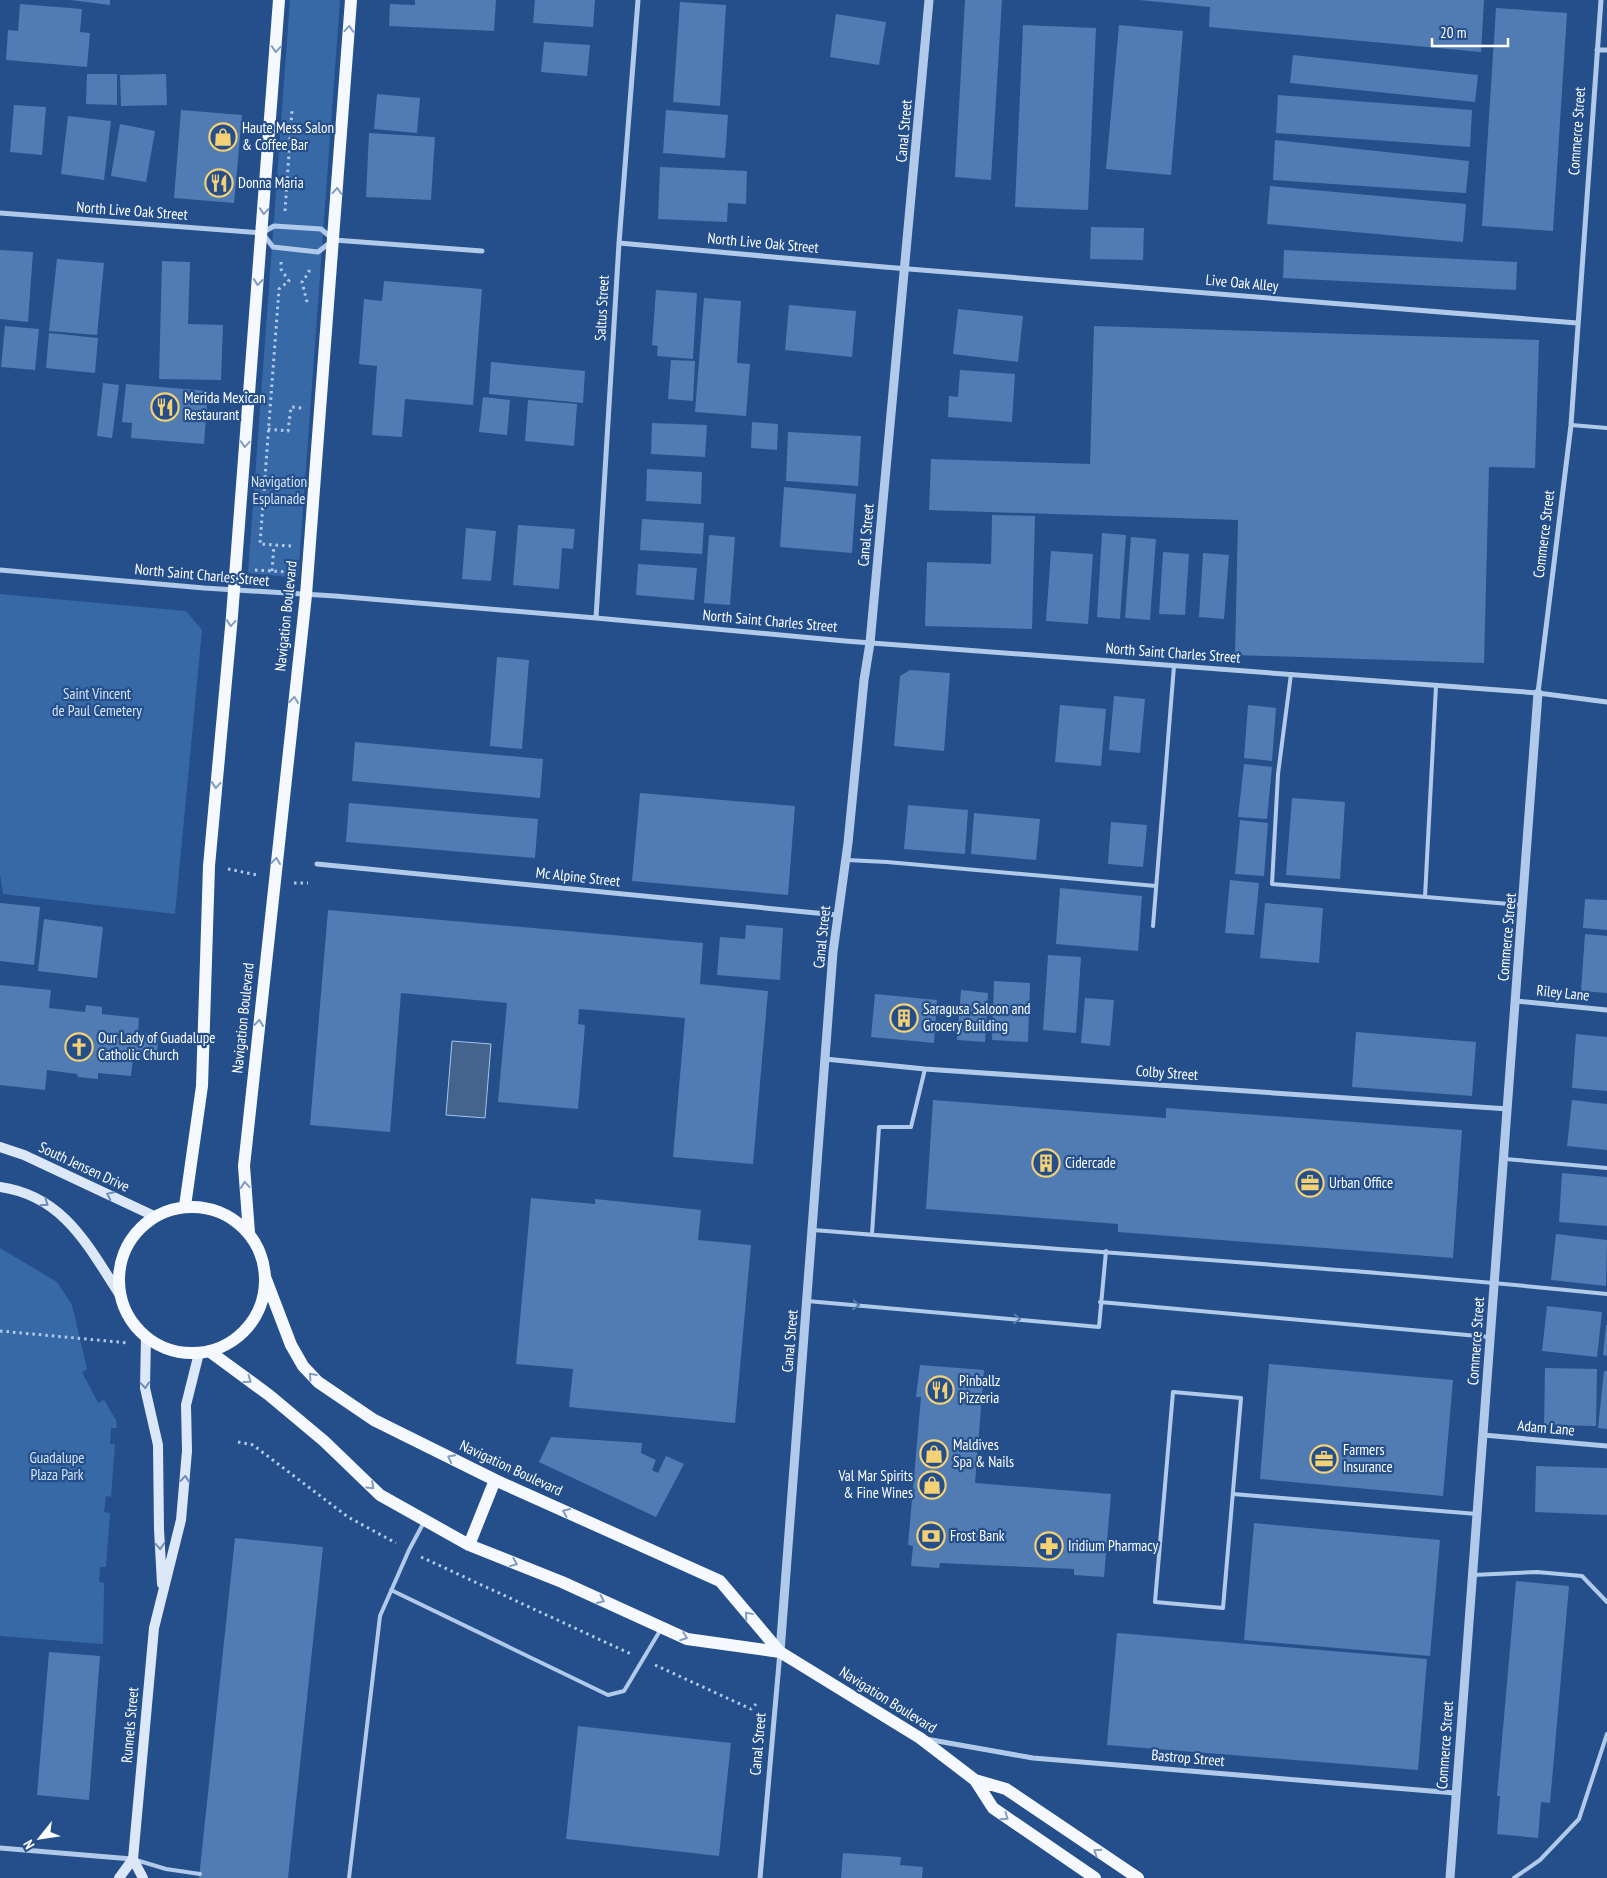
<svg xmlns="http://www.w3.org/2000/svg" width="1607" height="1878" font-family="'PT Sans Narrow',sans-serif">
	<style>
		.green { fill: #3869a7 }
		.water { fill: #44638d; stroke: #a5c5eb }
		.building { fill: #507bb3 }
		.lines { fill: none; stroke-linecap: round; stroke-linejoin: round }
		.path { stroke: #b1caea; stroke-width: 3; stroke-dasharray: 2.5 4; stroke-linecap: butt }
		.service { stroke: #b1caea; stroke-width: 4 }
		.minor { stroke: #b1caea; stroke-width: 5 }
		.tertiary { stroke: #b1caea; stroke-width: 9 }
		.secondary { stroke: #dce8f8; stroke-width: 10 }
		.primary { stroke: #f5f9fe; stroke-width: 12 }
		.oneway { stroke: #829cbf }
		.oneway2 { stroke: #6e8cb7 }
		.oneway3 { stroke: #557aac }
		.labels { text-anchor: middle; stroke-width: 4.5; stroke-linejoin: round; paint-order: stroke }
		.poi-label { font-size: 15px; fill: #fff; stroke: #244f8b; text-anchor: start }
		.street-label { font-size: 15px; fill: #fff; stroke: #244f8b }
		.park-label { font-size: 15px; fill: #d6e5f8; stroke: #244f8b }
	</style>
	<rect width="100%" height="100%" fill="#244f8b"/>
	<!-- green -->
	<path class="green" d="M290,0H340L298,578L248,573Z
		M0,594L186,611L202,630L175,914L3,894L0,874Z
		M0,1248L57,1282L72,1305L87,1369L82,1372L98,1403L104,1400L116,1420L117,1428H111L110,1444H115L111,1497L106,1496L104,1512L110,1513L106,1567H100L99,1582L104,1583L103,1644L0,1636Z"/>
	<!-- water -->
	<path class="water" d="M452,1041L491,1044L485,1118L446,1115Z"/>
	<!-- building -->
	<path class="building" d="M70,0H110V5Z
		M415,0H496L494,31L389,26L390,4L415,5Z
		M535,0H595L593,27L533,23Z
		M965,0H1002L991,180L955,177Z
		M1139,0H1484L1481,52L1209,27L1210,7Z
		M680,2L726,5L720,106L673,102Z
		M20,4L82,9L80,32L90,33L87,67L6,60L8,30L18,31Z
		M1496,8L1567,13L1553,231L1482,226Z
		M836,14L886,22L879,65L830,57Z
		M1023,25L1096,28L1088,210L1015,207Z
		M1119,25L1183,31L1171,175L1106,169Z
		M544,42L590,45L587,76L541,72Z
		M1293,55L1478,75L1475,102L1290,83Z
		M87,74H117V105L86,104Z
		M166,74L167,105L121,106L120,75Z
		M377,94L420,98L417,133L374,129Z
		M1278,95L1472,110L1470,147L1276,133Z
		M14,105L46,107L42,155L10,152Z
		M181,110L242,115L234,203L174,198Z
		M666,110L728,115L725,158L663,153Z
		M68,116L111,121L104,180L61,174Z
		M120,124L155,131L146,182L111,176Z
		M369,133L435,137L431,200L366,197Z
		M1275,140L1469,161L1466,193L1273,180Z
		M660,167L747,171L746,204L728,203L727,222L658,219Z
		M1270,186L1466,204L1463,242L1267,224Z
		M1091,227L1144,228L1143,260L1090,259Z
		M0,250L33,252L28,322L0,319Z
		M1284,250L1517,262L1516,290L1283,278Z
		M57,259L104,263L97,335L49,331Z
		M162,261L190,262L188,324L223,325L221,380L159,379Z
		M384,281L482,289L473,405L405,399L402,437L372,435L377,366L359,364L364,299L382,301Z
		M656,290L697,293L693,359L657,356L658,346L652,345Z
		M704,298L741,301L737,363L750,364L746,416L695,412Z
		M789,305L856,311L852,357L785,350Z
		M958,309L1023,316L1018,362L953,354Z
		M5,326L39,329L35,370L1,367Z
		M1094,326L1539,340L1535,468L1489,467L1484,663L1235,655L1238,520L929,510L931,459L1090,464Z
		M49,333L98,338L95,373L46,368Z
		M671,360L695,361L693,401L668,399Z
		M491,362L585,371L583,403L489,394Z
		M960,370L1015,374L1012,422L948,417L949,396L958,397Z
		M103,383L119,385L112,438L97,436Z
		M126,384L208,391L204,444L131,438L132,423L122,422Z
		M483,397L510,400L507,435L479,432Z
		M528,400L577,404L574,446L525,441Z
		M752,422L778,424L777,450L751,448Z
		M652,423L707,425L705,457L651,454Z
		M788,432L861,436L858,486L786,481Z
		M647,469L702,472L701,504L646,501Z
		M784,487L856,494L852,553L780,547Z
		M992,515L1035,516L1032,629L925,626L927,562L991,564Z
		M642,519L704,523L702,554L640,550Z
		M518,525L575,529L573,549L562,548L559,589L513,585Z
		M466,528L496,531L491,581L462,579Z
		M1102,533L1126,535L1120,619L1097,617Z
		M709,535L735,537L730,605L704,603Z
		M1131,537L1156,539L1150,620L1125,618Z
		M1051,551L1093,554L1088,624L1046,621Z
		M1163,552L1189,554L1185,615L1159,614Z
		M1203,553L1229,555L1224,619L1199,617Z
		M638,564L697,568L694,600L636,595Z
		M497,657L529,660L522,749L490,746Z
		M910,670L950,673L944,751L894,746L900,676Z
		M1114,696L1145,699L1140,753L1109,750Z
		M1060,705L1106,709L1101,766L1055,762Z
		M1248,705L1276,708L1272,761L1244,758Z
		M355,742L543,759L540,798L352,781Z
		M1244,764L1272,767L1267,819L1238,817Z
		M640,793L795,806L788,895L632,881Z
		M1292,798L1345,802L1340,879L1286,875Z
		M349,803L538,819L535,858L346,842Z
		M908,805L968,810L965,854L904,849Z
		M974,813L1040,819L1036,860L971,854Z
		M1240,820L1268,823L1264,876L1235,874Z
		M1111,822L1147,825L1143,867L1108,864Z
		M1230,880L1259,883L1254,935L1225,933Z
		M1060,888L1142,896L1138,951L1056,944Z
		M1585,899L1607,900V930L1583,928Z
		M0,903L40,907L34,965L0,961Z
		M1265,903L1323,908L1319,963L1260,958Z
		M328,910L703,943L700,984L768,991L753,1164L673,1157L685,1018L579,1009L578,1024L585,1025L578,1109L498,1102L507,1003L401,993L390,1132L310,1125Z
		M44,919L103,927L97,978L38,971Z
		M746,925L783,928L780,980L717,975L720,937L745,939Z
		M1585,934L1607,936V993L1581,991Z
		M1048,955L1081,957L1076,1033L1043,1030Z
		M994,981L1030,983L1028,1042L992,1040Z
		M0,985L51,990L49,1008L85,1012L86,1005L102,1007V1014L139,1018L138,1033L159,1035L156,1062L133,1059L131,1076L98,1073V1079L78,1077L77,1074L47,1070L45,1090L0,1085Z
		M961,990L988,993L985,1042L957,1040Z
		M875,994L937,1000L934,1043L871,1037Z
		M1085,998L1114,1000L1110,1046L1081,1043Z
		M1356,1032L1476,1042L1472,1096L1352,1087Z
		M1576,1034L1607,1037V1091L1572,1088Z
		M933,1100L1166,1118V1108L1462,1130L1453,1258L1118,1232V1224L926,1209Z
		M1572,1100L1607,1104V1150L1567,1146Z
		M1562,1173L1607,1177V1226L1559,1222Z
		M531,1198L595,1204V1199L701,1210L698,1240L751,1245L735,1423L569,1407L573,1369L516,1364Z
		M1556,1234L1607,1240L1606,1286L1551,1280Z
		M1547,1306L1602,1312L1597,1357L1542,1351Z
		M1606,1325H1607V1356L1603,1355Z
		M1269,1364L1453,1380L1443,1496L1260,1479Z
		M920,1365L984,1370L975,1483L1111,1494L1104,1577L1074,1575V1569L940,1563L939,1568L911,1566L913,1546L908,1545L921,1397H916Z
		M1545,1368L1597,1369L1596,1426L1544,1425Z
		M1604,1371H1607V1429L1598,1428Z
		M551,1437L642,1443L641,1453L656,1460L652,1470L658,1473L666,1456L684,1464L656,1517L539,1462Z
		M1536,1466L1607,1468V1515L1535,1512Z
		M1254,1523L1440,1540L1430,1656L1244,1640Z
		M235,1538L323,1547L288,1878H199Z
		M1516,1581L1569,1586L1550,1803L1541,1802L1538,1838L1497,1834L1500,1796H1497Z
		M1117,1633L1427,1659L1418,1770L1107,1745Z
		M49,1652L100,1656L89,1800L37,1795Z
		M578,1726L731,1743L719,1856L566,1839Z
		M843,1853L901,1857L900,1865L923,1867L922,1878H841Z"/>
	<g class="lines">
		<!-- path -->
		<path class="path" d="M285,211L292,110
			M281,262V269L289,281L279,289L260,544L291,546
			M307,302L302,282L309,272V266
			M268,429L288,431L291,407L302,408
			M255,570L289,572
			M272,571L274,545
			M228,869L257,875
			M294,883H308
			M0,1331L129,1343
			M238,1442L253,1445L348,1517L396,1543
			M421,1557L631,1654
			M655,1665L751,1709L756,1704"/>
		<!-- service -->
		<path class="service" d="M1571,425L1607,428
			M1291,674L1278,774L1272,884L1521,905
			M847,860L887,862L1156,886
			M1425,897L1436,686
			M1153,926L1174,666
			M1505,1159L1607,1168
			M813,1230C1078,1252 1343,1267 1607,1294
			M872,1234L879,1127H911L925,1069
			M807,1301L1099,1327L1106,1251
			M1100,1302L1489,1337
			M1173,1392L1241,1398L1223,1608L1155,1602Z
			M1233,1494L1477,1514
			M1473,1575L1537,1572L1582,1576L1607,1602
			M391,1590L608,1695L624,1691L661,1629
			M136,1860L166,1869L200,1874
			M349,1878L380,1616L409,1550L424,1522
			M1514,1878L1540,1860L1579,1819L1607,1734"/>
		<!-- minor -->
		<path class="minor" d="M1597,50H1607
			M0,213L262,233L274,226L321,229L334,240L482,251
			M263,234L273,247L318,252L332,241
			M619,243L884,267L1577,323
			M0,570L204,588L335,596L596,618L845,641L1538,693L1607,702
			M596,618L619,243L638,0
			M1538,693L1571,425L1601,0
			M317,864L837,915
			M1516,1001L1607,1010
			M825,1059L925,1069L1508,1109
			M1483,1435L1607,1446
			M926,1739L1033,1758L1455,1793
			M0,1848L132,1859
			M760,1878L780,1652"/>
		<!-- tertiary -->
		<path class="tertiary" d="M780,1652L833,952L848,843L864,680L870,643L929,0
			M1450,1878L1538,693"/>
		<!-- secondary -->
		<path class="secondary" d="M0,1147L24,1155L154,1216
			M0,1187C64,1196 88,1246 120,1295
			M146,1336L145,1388L158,1445L159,1529L162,1584
			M133,1859L143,1878
			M119,1878L133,1859L154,1628L181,1520L187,1451L186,1405L199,1353"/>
		<!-- primary -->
		<path class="primary" d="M185,1206L202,1086L209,866L232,616L279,0
			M119 1280a73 73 0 1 1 146 0a73 73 0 1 1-146 0Z
			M249,1233L244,1166L306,595L351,0
			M265,1277L291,1345L303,1366L318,1382L374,1420L495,1480L720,1581L780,1652L920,1738L975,1780L993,1808L1095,1878
			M209,1351L269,1395L324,1441L380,1495L469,1545L562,1582L687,1639L780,1652
			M469,1545L495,1480
			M975,1780L1006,1789L1138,1878"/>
	</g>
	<!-- one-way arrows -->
	<defs><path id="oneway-chevron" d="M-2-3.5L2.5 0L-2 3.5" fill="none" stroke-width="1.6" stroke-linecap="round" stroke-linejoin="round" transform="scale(1.25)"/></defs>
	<g class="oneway">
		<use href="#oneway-chevron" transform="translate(349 29) rotate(-86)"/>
		<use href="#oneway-chevron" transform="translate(276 49) rotate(94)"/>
		<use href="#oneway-chevron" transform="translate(337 191) rotate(-86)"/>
		<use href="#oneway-chevron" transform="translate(264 211) rotate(94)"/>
		<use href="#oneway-chevron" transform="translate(258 282) rotate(95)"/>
		<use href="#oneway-chevron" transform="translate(245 444) rotate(94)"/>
		<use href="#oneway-chevron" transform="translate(231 623) rotate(95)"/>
		<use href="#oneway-chevron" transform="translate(294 700) rotate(-84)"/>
		<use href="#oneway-chevron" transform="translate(216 785) rotate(95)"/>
		<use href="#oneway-chevron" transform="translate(276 861) rotate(-84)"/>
		<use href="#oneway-chevron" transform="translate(259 1023) rotate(-84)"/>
		<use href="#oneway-chevron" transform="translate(245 1185) rotate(-95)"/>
		<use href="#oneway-chevron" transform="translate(312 1376) rotate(-132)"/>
		<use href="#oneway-chevron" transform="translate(248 1380) rotate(36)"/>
		<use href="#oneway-chevron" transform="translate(451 1458) rotate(-153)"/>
		<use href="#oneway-chevron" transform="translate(371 1486) rotate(44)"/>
		<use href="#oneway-chevron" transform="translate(566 1512) rotate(-156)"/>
		<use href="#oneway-chevron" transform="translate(514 1563) rotate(22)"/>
		<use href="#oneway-chevron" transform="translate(601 1600) rotate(24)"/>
		<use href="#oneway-chevron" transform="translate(748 1615) rotate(-130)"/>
		<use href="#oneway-chevron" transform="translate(684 1637) rotate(20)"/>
		<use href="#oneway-chevron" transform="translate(1005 1817) rotate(35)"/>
		<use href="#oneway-chevron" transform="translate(1097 1852) rotate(-147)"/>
	</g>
	<g class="oneway2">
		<use href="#oneway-chevron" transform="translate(110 1195) rotate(-154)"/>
		<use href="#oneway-chevron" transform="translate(45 1203) rotate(34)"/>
		<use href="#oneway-chevron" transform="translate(145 1385) rotate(86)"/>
		<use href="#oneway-chevron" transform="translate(185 1479) rotate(-85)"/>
		<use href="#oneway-chevron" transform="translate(160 1546) rotate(86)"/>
	</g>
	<g class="oneway3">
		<use href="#oneway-chevron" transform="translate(856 1305) rotate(5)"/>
		<use href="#oneway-chevron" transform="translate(1017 1319) rotate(5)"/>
	</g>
	<!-- icons -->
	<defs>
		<g id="shop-ring" transform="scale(1.4375)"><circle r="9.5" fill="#244f8b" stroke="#f5d175" stroke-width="1.5"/><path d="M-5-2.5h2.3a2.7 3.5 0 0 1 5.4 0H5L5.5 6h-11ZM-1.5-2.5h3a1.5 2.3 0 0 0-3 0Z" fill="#f5d175"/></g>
		<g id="restaurant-ring" transform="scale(1.4375)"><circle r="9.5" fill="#244f8b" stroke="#f5d175" stroke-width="1.5"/><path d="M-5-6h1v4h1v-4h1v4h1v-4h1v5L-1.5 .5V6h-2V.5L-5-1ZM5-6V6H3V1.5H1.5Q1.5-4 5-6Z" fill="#f5d175"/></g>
		<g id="building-ring" transform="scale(1.4375)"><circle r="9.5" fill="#244f8b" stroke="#f5d175" stroke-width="1.5"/><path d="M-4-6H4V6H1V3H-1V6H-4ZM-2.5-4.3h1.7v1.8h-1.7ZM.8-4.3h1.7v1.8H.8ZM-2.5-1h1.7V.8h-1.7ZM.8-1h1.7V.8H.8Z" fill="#f5d175"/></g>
		<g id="church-ring" transform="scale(1.4375)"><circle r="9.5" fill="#244f8b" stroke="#f5d175" stroke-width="1.5"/><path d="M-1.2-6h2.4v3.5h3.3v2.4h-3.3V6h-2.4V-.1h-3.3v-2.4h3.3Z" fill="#f5d175"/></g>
		<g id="office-ring" transform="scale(1.4375)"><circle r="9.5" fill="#244f8b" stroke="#f5d175" stroke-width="1.5"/><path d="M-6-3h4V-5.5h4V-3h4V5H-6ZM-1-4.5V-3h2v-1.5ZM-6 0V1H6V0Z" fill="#f5d175"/></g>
		<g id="bank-ring" transform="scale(1.4375)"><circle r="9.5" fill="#244f8b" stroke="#f5d175" stroke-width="1.5"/><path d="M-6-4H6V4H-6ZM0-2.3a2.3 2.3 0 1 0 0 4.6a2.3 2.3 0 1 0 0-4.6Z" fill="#f5d175"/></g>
		<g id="pharmacy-ring" transform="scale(1.4375)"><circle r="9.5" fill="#244f8b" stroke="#f5d175" stroke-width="1.5"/><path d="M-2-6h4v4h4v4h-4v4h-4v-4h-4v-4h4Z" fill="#f5d175"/></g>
	</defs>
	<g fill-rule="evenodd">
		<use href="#shop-ring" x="223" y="137"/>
		<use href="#restaurant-ring" x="219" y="183"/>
		<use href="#restaurant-ring" x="165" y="407"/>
		<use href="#building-ring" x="904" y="1018"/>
		<use href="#church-ring" x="79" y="1047"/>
		<use href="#building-ring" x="1046" y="1163"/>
		<use href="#office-ring" x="1310" y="1183"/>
		<use href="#restaurant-ring" x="940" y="1390"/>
		<use href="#shop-ring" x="934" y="1454"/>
		<use href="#office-ring" x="1324" y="1459"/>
		<use href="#shop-ring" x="932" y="1485"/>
		<use href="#bank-ring" x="931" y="1536"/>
		<use href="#pharmacy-ring" x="1049" y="1546"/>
	</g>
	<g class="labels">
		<!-- poi labels -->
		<g class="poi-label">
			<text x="242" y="133">Haute Mess Salon<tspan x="242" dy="17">&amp; Coffee Bar</tspan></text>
			<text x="238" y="188">Donna Maria</text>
			<text x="184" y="403">Merida Mexican<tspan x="184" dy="17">Restaurant</tspan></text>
			<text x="923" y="1014">Saragusa Saloon and<tspan x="923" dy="17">Grocery Building</tspan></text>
			<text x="98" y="1043">Our Lady of Guadalupe<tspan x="98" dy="17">Catholic Church</tspan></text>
			<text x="1065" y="1168">Cidercade</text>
			<text x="1329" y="1188">Urban Office</text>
			<text x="959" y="1386">Pinballz<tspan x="959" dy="17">Pizzeria</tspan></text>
			<text x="953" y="1450">Maldives<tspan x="953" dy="17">Spa &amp; Nails</tspan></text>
			<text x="1343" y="1455">Farmers<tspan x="1343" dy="17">Insurance</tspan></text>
			<text x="913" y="1481" text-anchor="end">Val Mar Spirits<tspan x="913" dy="17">&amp; Fine Wines</tspan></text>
			<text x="950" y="1541">Frost Bank</text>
			<text x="1068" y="1551">Iridium Pharmacy</text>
		</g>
		<!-- street labels -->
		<g class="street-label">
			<text transform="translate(904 131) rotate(-85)" y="5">Canal Street</text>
			<text transform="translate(1577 131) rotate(-86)" y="5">Commerce Street</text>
			<text transform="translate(132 211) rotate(4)" y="5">North Live Oak Street</text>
			<text transform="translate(763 243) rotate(5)" y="5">North Live Oak Street</text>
			<text transform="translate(1242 283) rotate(5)" y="5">Live Oak Alley</text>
			<text transform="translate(602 308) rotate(-87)" y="5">Saltus Street</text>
			<text transform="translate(1544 534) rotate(-83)" y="5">Commerce Street</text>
			<text transform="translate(866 535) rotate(-85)" y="5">Canal Street</text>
			<text transform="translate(202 575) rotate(5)" y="5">North Saint Charles Street</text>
			<text transform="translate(286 616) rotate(-84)" y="5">Navigation Boulevard</text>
			<text transform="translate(770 621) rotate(5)" y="5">North Saint Charles Street</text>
			<text transform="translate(1173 653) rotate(4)" y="5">North Saint Charles Street</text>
			<text transform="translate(578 877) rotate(6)" y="5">Mc Alpine Street</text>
			<text transform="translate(822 937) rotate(-84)" y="5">Canal Street</text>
			<text transform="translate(1507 937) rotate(-85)" y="5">Commerce Street</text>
			<text transform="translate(1563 993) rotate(6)" y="5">Riley Lane</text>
			<text transform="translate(243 1018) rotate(-84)" y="5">Navigation Boulevard</text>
			<text transform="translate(1167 1073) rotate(4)" y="5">Colby Street</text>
			<text transform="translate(84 1167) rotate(25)" y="5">South Jensen Drive</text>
			<text transform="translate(790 1341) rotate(-85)" y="5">Canal Street</text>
			<text transform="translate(1476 1341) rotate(-86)" y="5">Commerce Street</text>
			<text transform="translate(1546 1428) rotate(5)" y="5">Adam Lane</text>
			<text transform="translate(511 1468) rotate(25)" y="5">Navigation Boulevard</text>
			<text transform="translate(888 1700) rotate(32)" y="5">Navigation Boulevard</text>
			<text transform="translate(130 1725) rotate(-85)" y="5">Runnels Street</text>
			<text transform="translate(758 1744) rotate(-85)" y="5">Canal Street</text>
			<text transform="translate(1445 1745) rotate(-86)" y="5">Commerce Street</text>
			<text transform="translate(1188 1758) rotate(5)" y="5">Bastrop Street</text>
		</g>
		<!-- park labels -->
		<g class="park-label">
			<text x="279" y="487">Navigation<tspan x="279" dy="17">Esplanade</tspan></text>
			<text x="97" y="699">Saint Vincent<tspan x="97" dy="17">de Paul Cemetery</tspan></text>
			<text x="57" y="1463">Guadalupe<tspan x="57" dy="17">Plaza Park</tspan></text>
		</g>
	</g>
	<!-- north arrow -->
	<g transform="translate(40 1838) rotate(240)" stroke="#244f8b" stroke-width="4" paint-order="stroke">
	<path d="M0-4L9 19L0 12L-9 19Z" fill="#ffffff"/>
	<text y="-8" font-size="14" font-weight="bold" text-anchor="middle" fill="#ffffff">N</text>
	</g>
	<!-- scale -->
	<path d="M1432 38v8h76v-8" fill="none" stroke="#ffffff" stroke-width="2.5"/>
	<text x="1440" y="38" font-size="15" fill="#ffffff" stroke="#244f8b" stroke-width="4" paint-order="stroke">20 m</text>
</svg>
